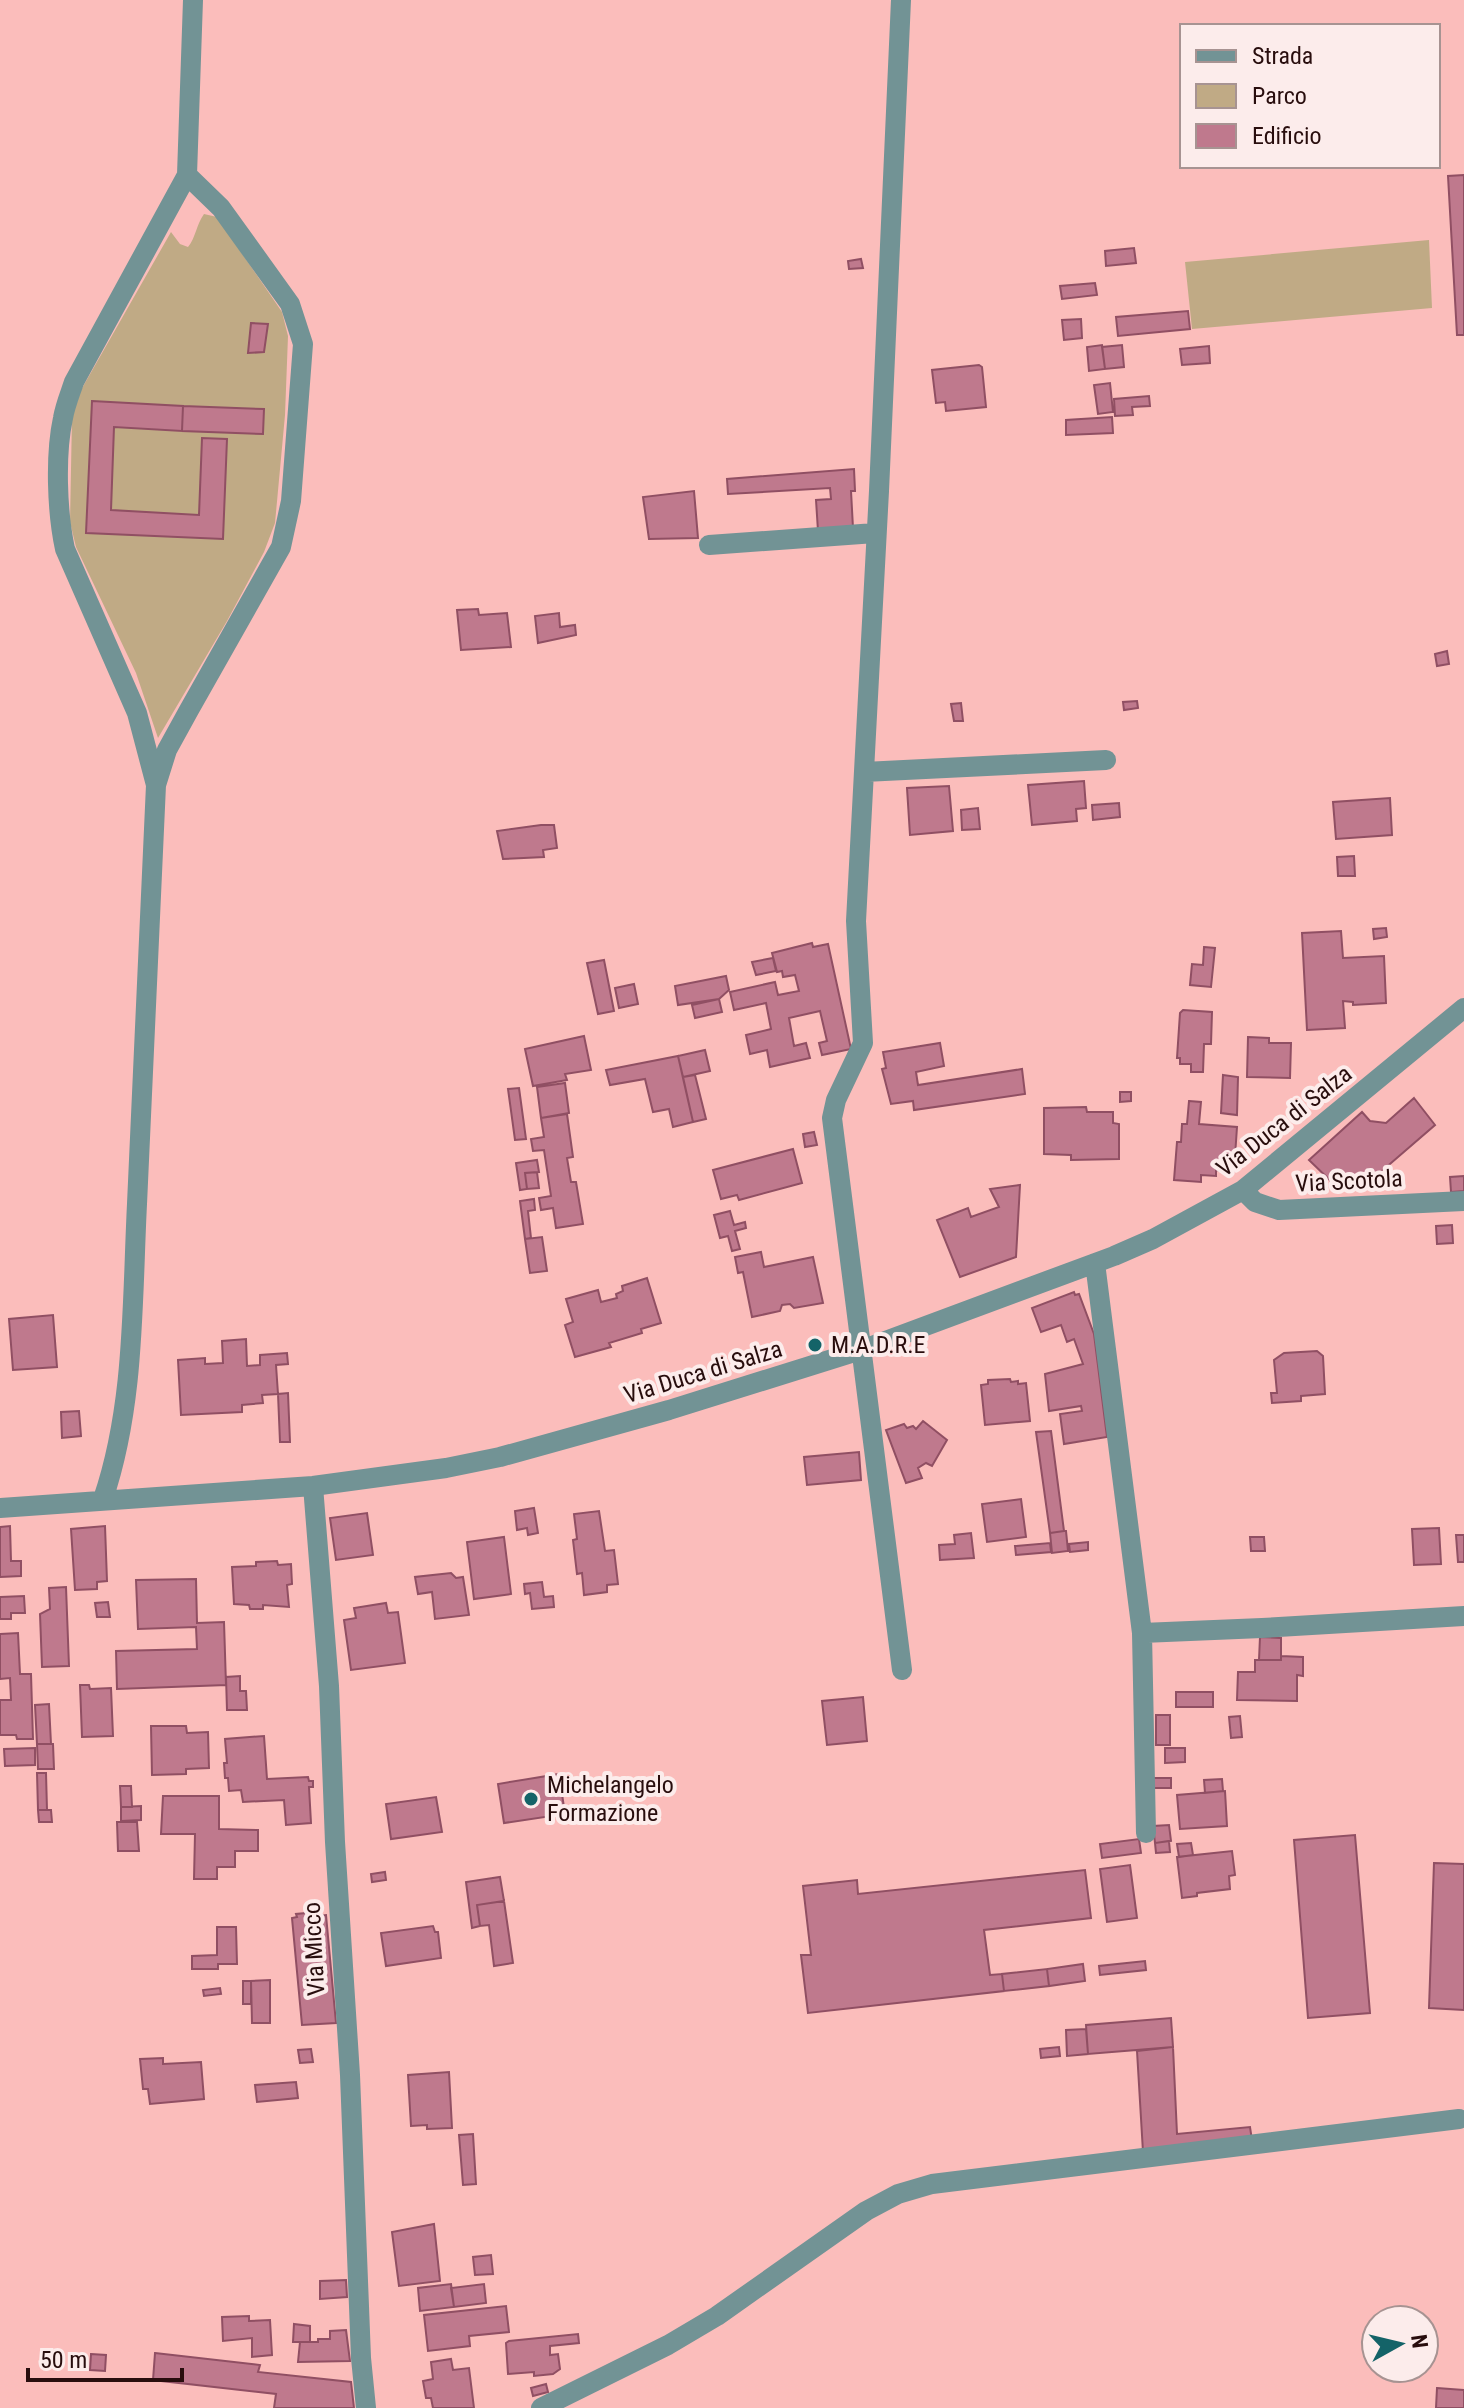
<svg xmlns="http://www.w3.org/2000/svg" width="1464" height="2408" font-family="'Roboto Condensed',sans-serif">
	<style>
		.green { fill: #c0aa85 }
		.building { fill: #bf798d; stroke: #904f63; stroke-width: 2 }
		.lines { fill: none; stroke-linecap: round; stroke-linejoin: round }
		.minor { stroke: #729395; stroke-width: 20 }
		.poi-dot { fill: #146368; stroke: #fceceb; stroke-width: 3 }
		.labels { text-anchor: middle; stroke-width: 8; stroke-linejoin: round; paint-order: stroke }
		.street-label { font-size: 24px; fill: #280d0d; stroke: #fceceb }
		.poi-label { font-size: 24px; fill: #280d0d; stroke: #fceceb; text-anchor: start }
	</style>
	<rect width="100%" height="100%" fill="#fbbdbb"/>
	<!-- green -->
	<path class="green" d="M204,214L217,217L282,312L288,336L285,415L275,523L264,552L227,621L158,738L136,673L76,547L70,522L72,417L81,390L171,232L180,244L188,247C196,237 196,225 204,214Z
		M1429,240L1432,308L1192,329L1185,262Z"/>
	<!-- building -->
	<path class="building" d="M1464,175V335H1457L1448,176Z
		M1134,248L1136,263L1106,266L1105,251Z
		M861,259L863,268L849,269L848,261Z
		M1095,283L1097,295L1062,299L1060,286Z
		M1188,311L1190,329L1118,336L1116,317Z
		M1081,319L1082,338L1064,340L1062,320Z
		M251,323L268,324L264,352L248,353Z
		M1102,345L1105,369L1089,371L1087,347Z
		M1122,345L1124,367L1105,369L1102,347Z
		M1209,346L1210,363L1182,365L1180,349Z
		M979,365L982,367L986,407L946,411L945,402L936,403L932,370Z
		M1110,383L1113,412L1098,414L1094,385Z
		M1149,396L1150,406L1132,407L1133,415L1115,416L1114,399Z
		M92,401L183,406L182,431L114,427L111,510L199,515L202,438L227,439L223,539L86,533Z
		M183,406L264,409L263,434L182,431Z
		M1112,417L1113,433L1066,435V420Z
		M854,469L855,491H851L853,528L818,531L816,500L831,499L830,488L728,494L727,479Z
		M694,491L698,538L649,539L643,497Z
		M478,609L479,615L507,613L511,647L461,650L457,610Z
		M559,613L560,627L575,625L576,635L538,643L535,616Z
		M1447,651L1449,664L1437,666L1435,654Z
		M1137,701L1138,708L1124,710L1123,702Z
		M961,703L963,721H954L951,704Z
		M1084,781L1086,808L1076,809L1077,821L1032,825L1028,785Z
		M949,786L953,831L910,835L907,788Z
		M1390,798L1392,835L1336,839L1333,802Z
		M1119,803L1120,817L1093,820L1092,805Z
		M978,808L980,829L962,830L961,810Z
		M541,825H554L557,848L543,850L544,857L503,859L497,831Z
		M1354,856L1355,876H1338L1337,857Z
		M1386,928L1387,937L1374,939L1373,929Z
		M1341,931L1343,958L1384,956L1386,1003L1353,1005V1002L1343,1001L1345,1028L1307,1030L1302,933Z
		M812,943L813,947L828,944L851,1049L822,1055L819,1043L827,1041L820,1011L789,1018L794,1046L806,1043L810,1058L770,1067L767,1050L750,1054L746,1035L771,1029L766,1003L734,1010L730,992L775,982L778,995L799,991L795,975L783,977L782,971L777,972L772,953Z
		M1204,947L1215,948L1211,987L1190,985L1192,964L1203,965Z
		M773,958L776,971L756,975L752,962Z
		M604,960L614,1011L598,1014L587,963Z
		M726,976L729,990L719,999L678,1005L675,986Z
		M634,984L638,1004L619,1008L615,988Z
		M719,999L722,1012L695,1018L692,1005Z
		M1183,1010L1212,1012L1211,1044H1204L1203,1072H1191V1064H1180V1058H1177L1180,1013Z
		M584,1036L591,1070L565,1074L567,1080L533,1086L525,1049Z
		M1248,1037L1269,1038V1043H1291L1290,1078L1247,1077Z
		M940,1043L944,1066L916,1072L918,1085L1022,1069L1025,1094L914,1110L913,1101L891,1104L882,1069L886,1068L883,1052Z
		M705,1050L710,1071L683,1077L678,1056Z
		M678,1056L693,1122L673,1127L669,1109L653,1112L645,1079L610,1085L606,1070Z
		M695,1075L706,1119L693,1122L683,1077Z
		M1223,1075L1238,1077L1237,1115L1221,1113Z
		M565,1083L569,1113L541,1118L537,1087Z
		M519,1088L526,1139L515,1140L508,1089Z
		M1120,1092H1131V1101L1120,1102Z
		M1414,1098L1435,1125L1361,1189L1358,1186L1344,1188L1336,1186L1309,1160L1362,1112L1370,1121L1386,1123Z
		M1189,1101L1201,1102L1199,1124L1237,1127L1234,1171L1216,1170V1176L1201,1175V1182L1174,1180L1177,1142H1181L1182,1124H1187Z
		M1086,1107L1087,1112H1113V1123L1119,1124V1159L1071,1160V1155L1044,1154V1108Z
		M567,1114L573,1157L567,1158L571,1182H576L583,1224L556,1228L553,1208L541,1210L539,1198L551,1196L544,1150L533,1151L531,1139L544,1137L541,1118Z
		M814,1132L817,1145L805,1147L803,1134Z
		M793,1149L802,1183L739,1200L737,1195L721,1199L713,1170Z
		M537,1160L539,1172L525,1173L527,1189L520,1190L516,1163Z
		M537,1172L539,1188L527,1189L525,1173Z
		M1464,1176V1191L1451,1192L1450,1177Z
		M1020,1185L1016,1257L960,1277L937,1220L968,1208L971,1217L999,1207L990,1189Z
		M534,1199L535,1210L528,1211L531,1238L525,1239L520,1201Z
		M730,1211L734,1225L745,1222L746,1228L735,1231L740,1249L732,1251L728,1236L720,1238L714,1215Z
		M1452,1225L1453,1243L1437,1244L1436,1226Z
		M542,1237L547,1271L530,1273L525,1239Z
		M761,1252L764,1267L813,1257L823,1303L794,1308L790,1304L782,1305L780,1311L752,1317L743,1272L738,1273L735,1257Z
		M647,1278L661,1323L641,1329L642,1333L609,1343L611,1347L575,1357L565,1325L573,1322L566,1299L598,1290L601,1302L617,1298L616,1294L623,1291L622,1286Z
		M1074,1292L1075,1295L1079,1294L1094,1334L1107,1437L1064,1444L1060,1414L1082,1411L1081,1406L1049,1411L1045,1374L1083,1364L1074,1339L1067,1342L1061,1325L1041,1332L1032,1308Z
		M53,1315L57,1367L13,1370L9,1319Z
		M246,1339L247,1366L260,1365V1355L287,1353L288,1364L276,1365L278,1394L262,1395L263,1403L242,1405V1412L181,1415L178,1360L205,1358V1364L223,1363L222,1341Z
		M1317,1351L1323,1356L1325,1394L1301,1396V1401L1272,1403L1271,1393H1277L1274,1360L1284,1353Z
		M1010,1379L1011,1382L1018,1381V1384L1026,1383L1030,1421L985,1425L981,1385L988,1384V1380Z
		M288,1393L290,1442H280L278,1394Z
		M79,1411L81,1436L62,1438L61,1412Z
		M923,1421L947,1440L932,1466L926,1463L918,1468L922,1478L906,1483L886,1430L904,1424L907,1428L913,1426L916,1429Z
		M1051,1431L1064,1531L1050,1533L1036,1432Z
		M859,1452L861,1480L807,1485L804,1457Z
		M1021,1499L1026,1537L987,1542L982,1504Z
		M534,1508L538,1533L528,1535L527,1528L517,1530L515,1511Z
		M599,1511L605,1551L614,1550L618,1584L607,1585V1592L584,1595L582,1573L577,1574L573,1540L577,1539L574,1514Z
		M367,1513L373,1555L336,1560L330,1518Z
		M10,1526L11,1561H21V1576L0,1577V1527Z
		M105,1526L107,1581L97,1582V1589L75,1590L71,1529Z
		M1439,1528L1441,1564L1414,1565L1412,1529Z
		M1064,1531H1066L1068,1551L1052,1553L1050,1533Z
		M971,1533L974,1558L940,1560L939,1545L955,1544L954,1535Z
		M1456,1535H1464V1562H1458Z
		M504,1537L511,1594L474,1599L467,1542Z
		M1250,1537H1264L1265,1551H1251Z
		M1088,1542V1550L1070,1552L1069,1544Z
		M1050,1543L1051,1552L1016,1555L1015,1546Z
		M277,1561L278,1565L291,1564L292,1584L287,1585L289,1607L263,1605V1609H250L249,1605L234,1604L232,1567L256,1566V1562Z
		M451,1573L456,1578L463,1577L469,1615L435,1619L432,1592L418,1594L415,1577Z
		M196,1579L197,1623L224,1622L226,1685L117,1689L116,1651L197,1649L196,1627L138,1629L136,1580Z
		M542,1582L544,1597L553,1596L554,1607L532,1609L530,1593L525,1594L524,1584Z
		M66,1587L69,1666L42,1667L40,1614L50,1609L49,1588Z
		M24,1596L25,1613H11V1619H0V1597Z
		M108,1602L110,1617H97L95,1603Z
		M386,1603L388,1613L398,1612L405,1663L351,1670L344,1620L356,1618L354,1608Z
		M18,1633L20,1674H31L33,1739H17L16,1735H0V1700H11L10,1678L0,1679V1634Z
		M1260,1637L1281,1638V1660H1259Z
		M1281,1656L1303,1657V1676L1297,1675V1701L1237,1700L1238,1672H1255V1660H1281Z
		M240,1676V1691H246L247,1710H227L226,1677Z
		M80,1685H89L90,1689L111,1688L113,1736L82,1737Z
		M1176,1692H1213V1707H1176Z
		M863,1697L867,1741L827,1745L822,1701Z
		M49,1704L51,1744H37L35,1705Z
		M1156,1715H1170V1745H1156Z
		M1240,1716L1242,1737L1231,1738L1229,1717Z
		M151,1726H186L187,1733L208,1732L209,1768L186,1769V1774L152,1775Z
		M264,1736L267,1779L308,1777L309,1781H313V1787H309L311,1823L286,1825L284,1800L243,1802L241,1790L229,1791L228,1778H225L224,1763H227L225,1739Z
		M37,1744H53L54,1769H38Z
		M35,1748V1765L5,1766L4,1749Z
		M1165,1748H1185V1762L1165,1763Z
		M37,1773H46L47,1810H38Z
		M559,1774L565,1814L504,1823L498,1784Z
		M1152,1778H1171V1788H1152Z
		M1222,1779L1223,1791L1205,1793L1204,1780Z
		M120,1786H131L132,1807H121Z
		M1225,1791L1227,1826L1180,1829L1177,1795Z
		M163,1796H219V1829L258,1830V1851H235V1867H217V1879H194L195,1834H161Z
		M436,1797L442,1832L391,1839L386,1804Z
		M141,1806V1820L121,1821V1807Z
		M38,1810H51L52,1822H39Z
		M117,1822H137L139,1851H118Z
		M1169,1825L1171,1841L1155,1843L1153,1826Z
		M1355,1835L1370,2013L1308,2018L1294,1840Z
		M1139,1839L1141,1853L1102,1858L1100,1844Z
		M1169,1841L1170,1852L1156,1853L1155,1843Z
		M1191,1843L1193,1855L1179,1857L1177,1844Z
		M1232,1851L1235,1875L1229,1876L1230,1889L1197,1893V1896L1182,1898L1177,1857Z
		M1434,1863L1464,1864V2010L1429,2008Z
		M1130,1865L1137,1918L1107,1922L1100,1869Z
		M1085,1870L1091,1918L984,1930L990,1975L1002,1974L1004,1991L808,2013L801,1955H811L803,1886L857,1880L858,1894Z
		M385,1872L386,1880L372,1882L371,1874Z
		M500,1877L504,1901L477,1905L480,1926L472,1928L466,1882Z
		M504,1901L513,1963L494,1966L489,1925L480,1926L477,1905Z
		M317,1912V1916L326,1915L336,2023L302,2025L292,1918L297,1917L296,1914Z
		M433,1926L435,1932H438L441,1958L386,1966L381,1933Z
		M217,1927H236L237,1964H218V1969H192V1956L217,1955Z
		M1145,1961L1146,1970L1100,1975L1099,1966Z
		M1083,1964L1085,1981L1049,1986L1047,1969Z
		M1047,1969L1049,1986L1004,1991L1002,1974Z
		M270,1980V2023H252L251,1981Z
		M243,1981H251V2004H243Z
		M220,1988L221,1994L204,1996L203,1990Z
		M1171,2018L1173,2047L1088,2054L1086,2025Z
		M1086,2029L1088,2054L1067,2056L1066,2030Z
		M1059,2047L1060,2056L1041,2058L1040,2049Z
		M1173,2047L1177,2134L1250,2127L1252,2140L1143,2152L1137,2051Z
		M311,2049L313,2062L300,2063L298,2050Z
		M163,2058V2064L201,2062L204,2099L150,2104L148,2089H143L140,2059Z
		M449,2072L452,2128L427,2129V2125L411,2126L408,2075Z
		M296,2082L298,2098L257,2102L255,2085Z
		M473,2134L476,2184L463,2185L459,2135Z
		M434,2224L440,2281L399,2286L392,2232Z
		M491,2255L493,2274L475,2275L473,2257Z
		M346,2280L347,2297L320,2299V2281Z
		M451,2284L454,2307L420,2311L418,2288Z
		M484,2284L486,2303L454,2307L451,2288Z
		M506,2306L509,2332L469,2336L470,2346L428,2351L424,2315Z
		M249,2316V2321L270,2320L272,2355L252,2357V2338L223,2341L222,2317Z
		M294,2324L310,2326V2342H293Z
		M346,2330L350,2361L298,2362L300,2342H318V2339H330V2331Z
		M578,2334L579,2343L550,2346V2355L558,2354L560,2369L553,2374L534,2376V2372L508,2374L506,2343L509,2341Z
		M155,2353L260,2365L258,2372L351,2382L354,2408H274L276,2394L153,2380Z
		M91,2354L106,2355L105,2371L90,2370Z
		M451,2359L453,2370L469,2368L474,2408H433L431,2398H426L423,2381L433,2379L431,2362Z
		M546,2384L548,2392L533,2396L531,2388Z
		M1437,2388L1464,2390V2408H1436Z"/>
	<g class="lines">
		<!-- minor -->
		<path class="minor" d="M901,0L879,491L856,921L863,1043L836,1100L832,1118L902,1670
			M709,545L875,533
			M864,772L1106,760
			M156,785L167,750L189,710L281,547L291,501L303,344L290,304L221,208L187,175
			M1243,1190L1255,1202L1279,1210L1464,1201
			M1095,1263L1142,1633L1146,1833
			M313,1486L329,1686L335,1842L350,2075L361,2358L366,2408
			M103,1499C135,1405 132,1302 137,1204C143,1064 149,924 156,785L137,713L65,549C57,512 55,455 63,418C65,406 70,394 74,382L187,175L193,0
			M0,1508L313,1486L446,1468L500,1457L669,1410L861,1350L1114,1256L1153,1239L1243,1190L1464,1008
			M1142,1633L1262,1628L1464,1616
			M541,2408L668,2345L717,2316L866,2211L898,2194L932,2184L1459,2119"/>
	</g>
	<!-- markers -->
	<g class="poi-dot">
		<circle cx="815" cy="1345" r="8"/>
		<circle cx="531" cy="1799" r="8"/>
	</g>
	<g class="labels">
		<!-- street labels -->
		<g class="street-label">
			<text transform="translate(1284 1121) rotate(-38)" y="8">Via Duca di Salza</text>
			<text transform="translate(1349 1181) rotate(-3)" y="8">Via Scotola</text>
			<text transform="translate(703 1372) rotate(-17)" y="8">Via Duca di Salza</text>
			<text transform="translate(314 1949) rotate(-93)" y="8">Via Micco</text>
		</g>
		<!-- poi labels -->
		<g class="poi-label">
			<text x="831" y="1353">M.A.D.R.E</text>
			<text x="547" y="1793">Michelangelo<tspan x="547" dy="28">Formazione</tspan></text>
		</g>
	</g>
	<!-- legend -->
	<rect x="1180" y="24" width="260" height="144" fill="#fceceb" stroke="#a79392" stroke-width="2"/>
	<rect x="1196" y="50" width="40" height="12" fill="#729395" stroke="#a79392" stroke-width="2"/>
	<text x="1252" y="64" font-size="24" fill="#280d0d">Strada</text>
	<rect x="1196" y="84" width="40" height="24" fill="#c0aa85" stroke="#a79392" stroke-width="2"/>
	<text x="1252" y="104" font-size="24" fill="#280d0d">Parco</text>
	<rect x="1196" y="124" width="40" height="24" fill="#bf798d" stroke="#a79392" stroke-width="2"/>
	<text x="1252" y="144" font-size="24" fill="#280d0d">Edificio</text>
	<!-- north arrow -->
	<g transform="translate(1400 2344) rotate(82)"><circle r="38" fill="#fceceb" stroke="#a79392" stroke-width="2"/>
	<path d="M0-6L14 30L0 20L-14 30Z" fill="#146368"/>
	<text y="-12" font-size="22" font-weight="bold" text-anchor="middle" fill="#280d0d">N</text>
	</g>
	<!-- scale -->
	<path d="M28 2368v12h154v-12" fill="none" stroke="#280d0d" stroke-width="4"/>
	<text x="40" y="2368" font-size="24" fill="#280d0d" stroke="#fceceb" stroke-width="6" paint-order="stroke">50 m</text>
</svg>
